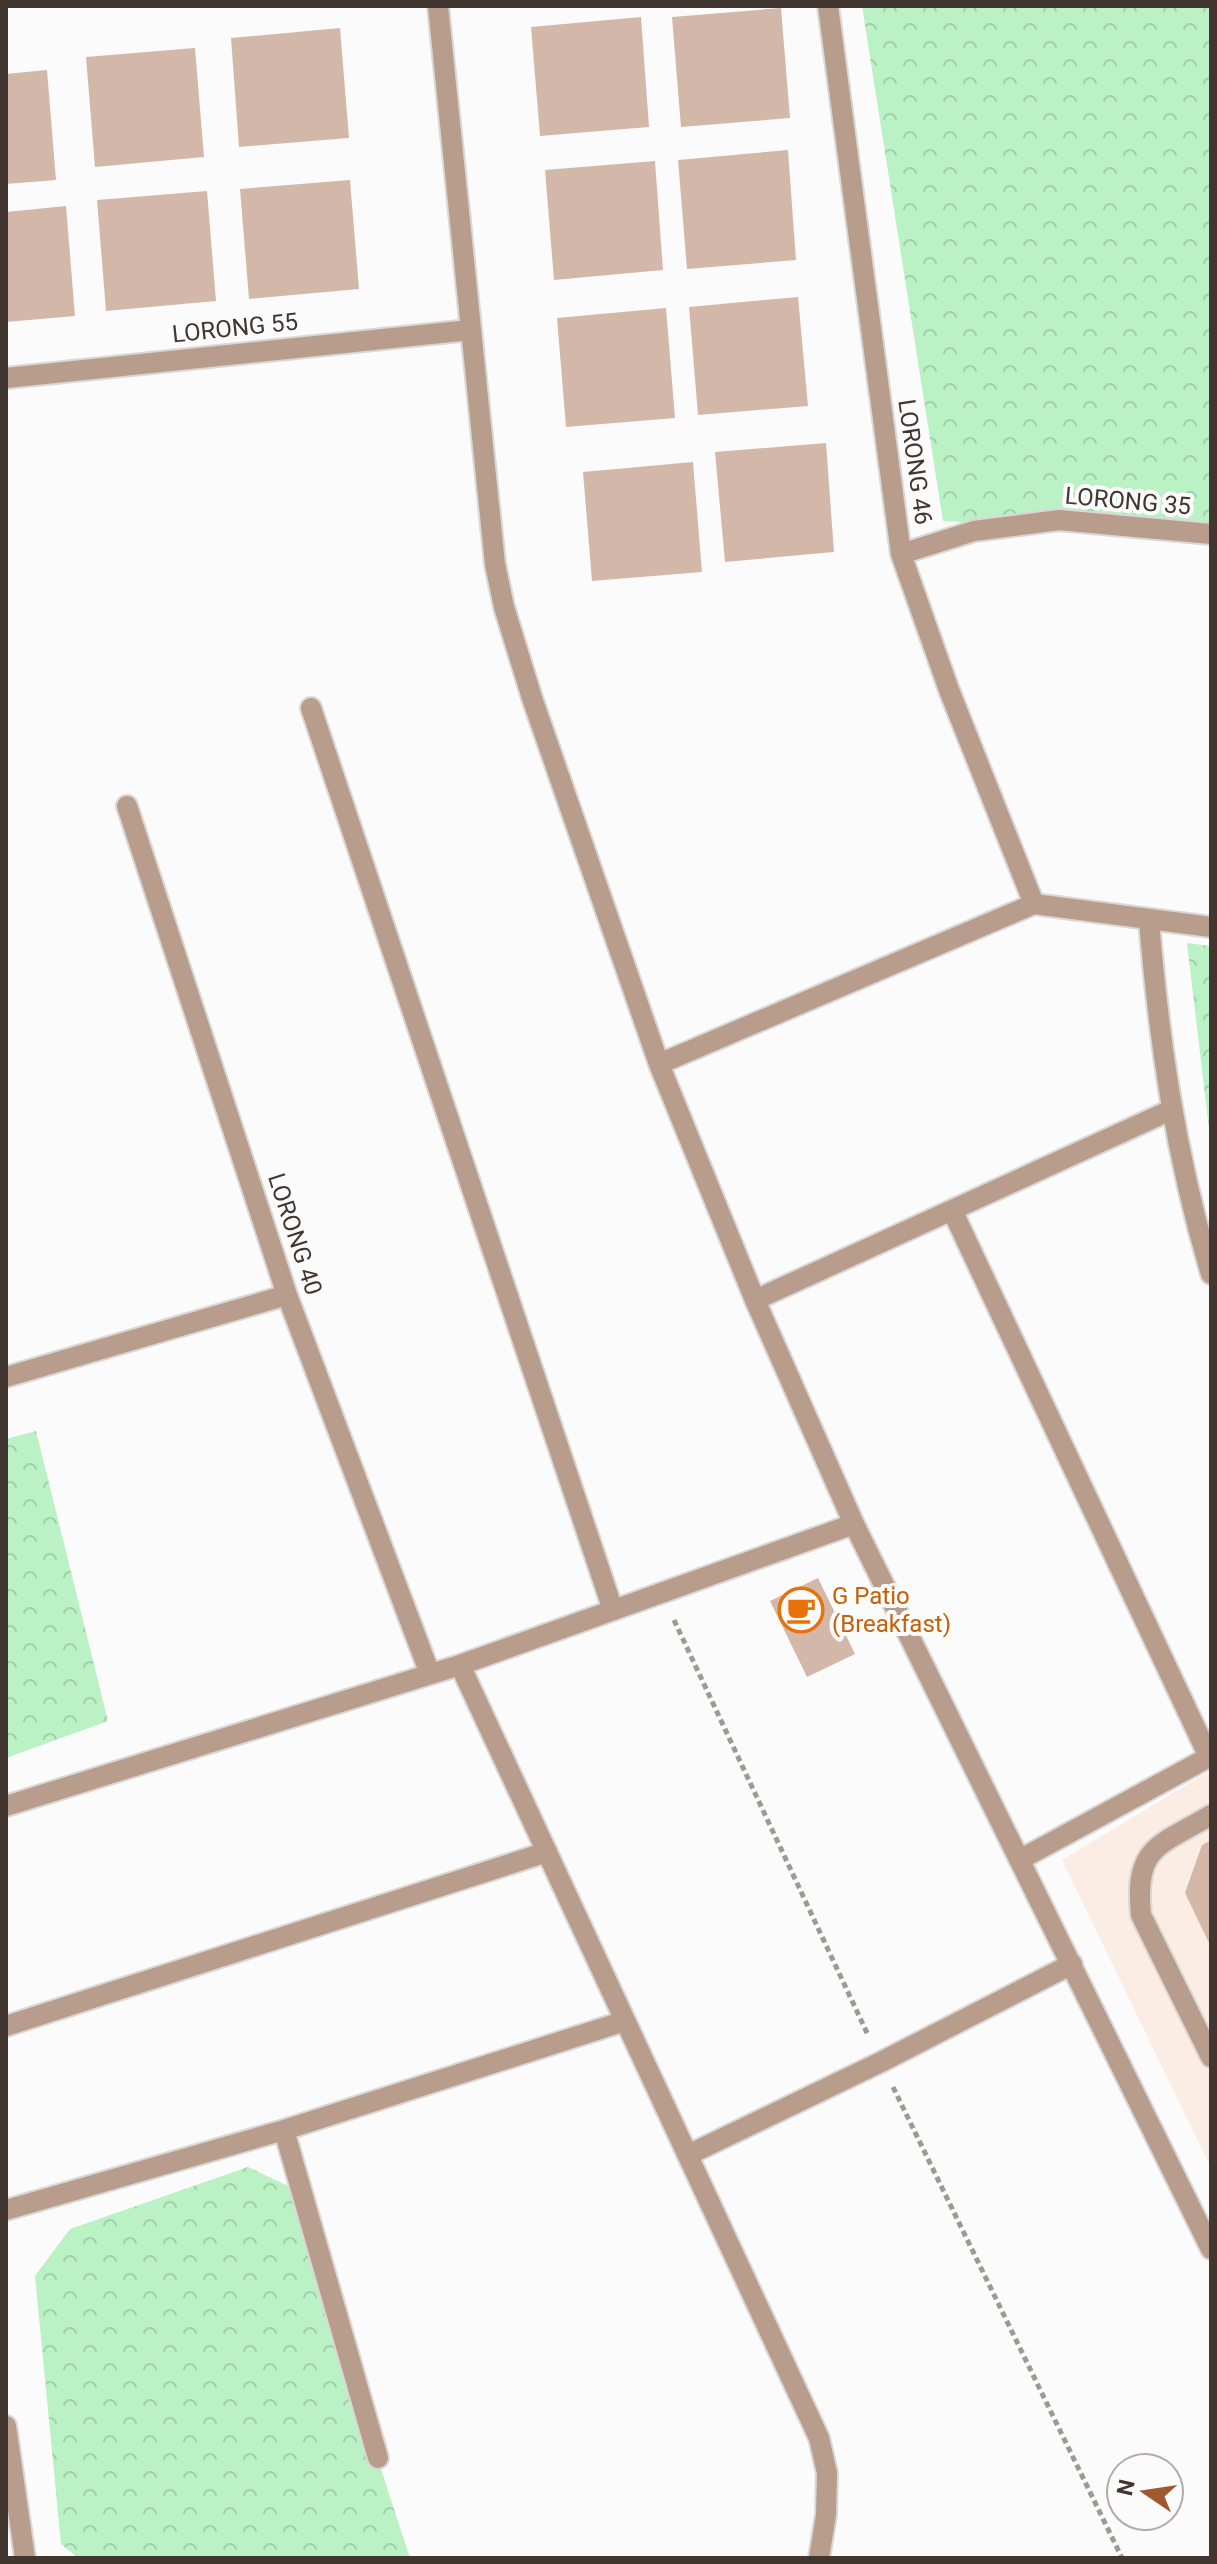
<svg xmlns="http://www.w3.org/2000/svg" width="1217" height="2564" font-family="Roboto,sans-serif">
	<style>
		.built { fill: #fbece4 }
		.park { fill: url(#park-crowns) }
		.building { fill: #d3b8a9 }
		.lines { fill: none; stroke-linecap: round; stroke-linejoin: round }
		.service-casing { stroke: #dad8d6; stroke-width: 24 }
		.minor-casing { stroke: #dad8d6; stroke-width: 24 }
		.path { stroke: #9e9996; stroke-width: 5; stroke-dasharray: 6 4; stroke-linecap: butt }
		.service { stroke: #b89d8d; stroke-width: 20 }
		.minor { stroke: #b89d8d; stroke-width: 20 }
		.labels { text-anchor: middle; stroke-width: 8; stroke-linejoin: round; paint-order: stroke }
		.street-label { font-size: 24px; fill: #413630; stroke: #fbfbfb }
		.food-label { font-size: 24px; fill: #c56008; stroke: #fbfbfb; text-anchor: start }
	</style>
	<defs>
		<pattern id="park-crowns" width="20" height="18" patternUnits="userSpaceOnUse" patternTransform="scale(2)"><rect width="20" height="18" fill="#baf1c5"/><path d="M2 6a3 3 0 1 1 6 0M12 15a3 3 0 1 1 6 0" fill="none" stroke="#a1cfaa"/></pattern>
	</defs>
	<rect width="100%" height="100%" fill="#fbfbfb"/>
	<!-- built -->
	<path class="built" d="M1211,1770V2168L1062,1860Z"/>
	<!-- park -->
	<path class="park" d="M862,6H1211V535L943,521Z
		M1187,943L1211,946V1146Z
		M36,1431L108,1721L6,1758V1439Z
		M248,2167L288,2186L410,2558H78L61,2544L35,2276L70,2229Z"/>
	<!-- building -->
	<path class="building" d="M781,8L790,118L681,127L672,17Z
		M641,17L649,127L540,136L531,27Z
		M340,28L349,138L239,147L231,38Z
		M195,48L204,157L95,167L86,57Z
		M47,70L56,180L6,184V74Z
		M788,150L796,260L687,269L678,160Z
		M655,161L663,270L554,280L545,170Z
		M350,180L359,289L249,299L240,189Z
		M207,191L216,301L106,311L97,200Z
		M66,206L75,316L6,322V212Z
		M798,297L808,406L698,415L689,307Z
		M666,308L675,418L566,427L557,318Z
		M826,443L834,552L725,562L715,452Z
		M693,462L702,572L592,581L583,472Z
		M818,1578L855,1654L807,1677L770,1601Z
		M1211,1840V1947L1185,1893L1202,1845Z"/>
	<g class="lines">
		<!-- service casing -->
		<g class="service-casing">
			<path id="service" d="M311,708L613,1610
				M952,1210L1209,1757
				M755,1300L1171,1110
				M6,2026L547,1852
				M688,2155L881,2062L1072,1964"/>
		</g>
		<!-- minor casing -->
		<g class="minor-casing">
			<path id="minor" d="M438,6L495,564L504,607L532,698L659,1064L755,1300L854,1524L1211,2249
				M828,6L901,554L949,690L1034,904
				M6,378L470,330
				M901,554L974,531L1059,520L1211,534
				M127,806L287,1295L430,1674
				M1149,921C1159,1041 1176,1158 1211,1274
				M659,1064L1034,904L1211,927
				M6,1377L287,1295
				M460,1665L819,2438L827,2473L826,2515L819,2558
				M6,1806L460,1665L854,1524
				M1211,1815C1159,1846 1134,1846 1141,1915L1211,2057
				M1021,1859L1211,1756
				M284,2130L378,2458
				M6,2210L284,2130L625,2021
				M6,2426L25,2558"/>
		</g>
		<!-- path -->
		<path class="path" d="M674,1620L868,2035
			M893,2087L1122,2558"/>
		<!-- service -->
		<use href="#service" class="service"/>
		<!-- minor -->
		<use href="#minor" class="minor"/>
	</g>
	<!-- icons -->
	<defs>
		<g id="cafe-ring" transform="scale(2.3)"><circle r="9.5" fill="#fbfbfb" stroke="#e8710a" stroke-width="1.5"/><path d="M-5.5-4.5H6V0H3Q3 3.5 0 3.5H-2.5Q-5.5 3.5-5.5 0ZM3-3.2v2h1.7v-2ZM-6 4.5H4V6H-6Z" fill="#e8710a"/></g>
	</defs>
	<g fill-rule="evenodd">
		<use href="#cafe-ring" x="801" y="1610"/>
	</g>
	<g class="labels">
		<!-- street labels -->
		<g class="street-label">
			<text transform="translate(235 328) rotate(-6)" y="8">LORONG 55</text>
			<text transform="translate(915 462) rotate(82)" y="8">LORONG 46</text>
			<text transform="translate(1128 501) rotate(5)" y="8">LORONG 35</text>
			<text transform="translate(295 1234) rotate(72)" y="8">LORONG 40</text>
		</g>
		<!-- food labels -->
		<g class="food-label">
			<text x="832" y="1604">G Patio<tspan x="832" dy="28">(Breakfast)</tspan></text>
		</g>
	</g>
	<!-- border -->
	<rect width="1217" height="2564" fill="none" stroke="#413630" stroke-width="16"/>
	<!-- north arrow -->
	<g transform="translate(1145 2492) rotate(283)"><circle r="38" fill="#fbfbfb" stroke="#b1acaa" stroke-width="2"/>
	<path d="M0-6L14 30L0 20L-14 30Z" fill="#9f592e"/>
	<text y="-12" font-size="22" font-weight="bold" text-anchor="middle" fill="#413630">N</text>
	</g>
</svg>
